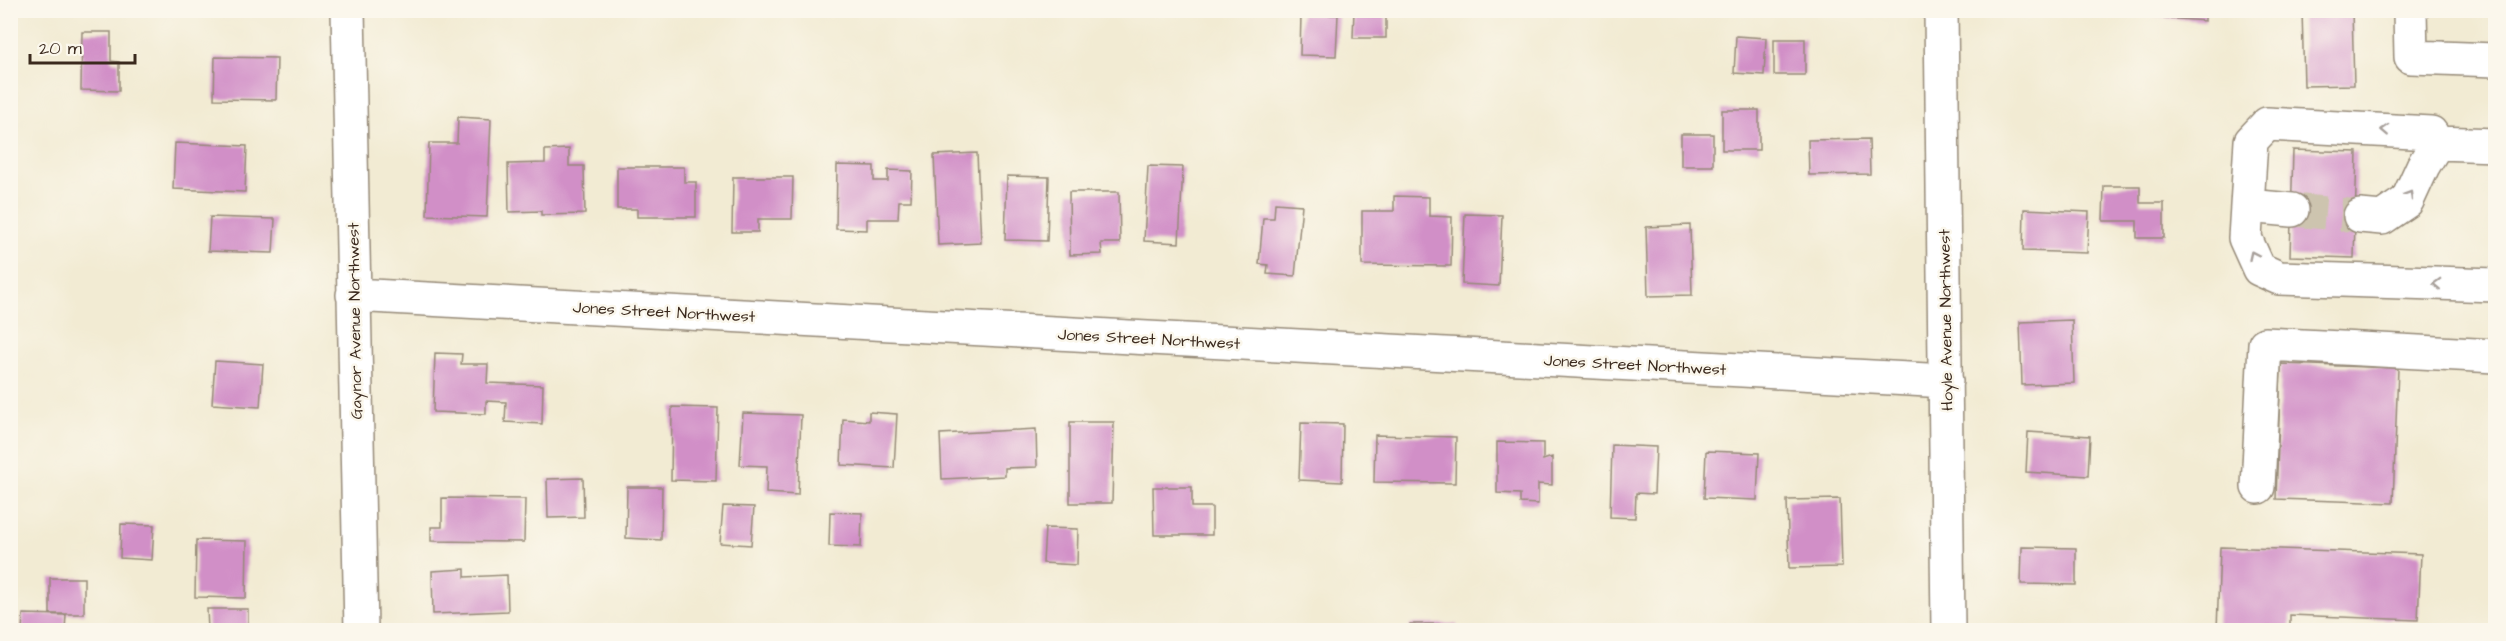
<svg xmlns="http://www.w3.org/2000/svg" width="2506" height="641" font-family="'Architects Daughter',sans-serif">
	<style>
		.building { fill: #d18fc7 }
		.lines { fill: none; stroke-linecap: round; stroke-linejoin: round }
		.minor-tunnel { stroke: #cdc4af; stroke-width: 33; stroke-dasharray: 33 16; stroke-linecap: butt }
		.minor-casing { stroke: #968a78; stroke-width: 36 }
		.minor { stroke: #fff; stroke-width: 33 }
		.oneway { stroke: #a79f9a }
		.labels { text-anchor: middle; stroke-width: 5; stroke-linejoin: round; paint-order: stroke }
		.street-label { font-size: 16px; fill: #3b2a1e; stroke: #fbf7ec }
	</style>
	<rect width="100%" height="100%" fill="#fbf7ec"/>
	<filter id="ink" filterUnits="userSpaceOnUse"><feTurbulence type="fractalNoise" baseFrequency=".0167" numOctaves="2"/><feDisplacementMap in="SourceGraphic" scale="12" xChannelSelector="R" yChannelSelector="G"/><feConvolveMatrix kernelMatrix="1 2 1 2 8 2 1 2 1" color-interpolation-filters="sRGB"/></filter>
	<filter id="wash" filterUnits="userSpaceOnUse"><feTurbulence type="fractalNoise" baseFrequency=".008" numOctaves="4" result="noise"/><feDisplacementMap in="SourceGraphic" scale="24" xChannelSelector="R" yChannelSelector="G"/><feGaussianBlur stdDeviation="1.35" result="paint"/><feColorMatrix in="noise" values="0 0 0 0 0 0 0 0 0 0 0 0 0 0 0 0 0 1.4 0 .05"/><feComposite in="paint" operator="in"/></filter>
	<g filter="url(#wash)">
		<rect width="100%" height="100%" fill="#f2ebd3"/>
		<g id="blocks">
			<!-- building -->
			<path class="building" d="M1354,10H1386V38H1353Z
				M2154,10H2205V21L2153,17Z
				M2302,10H2352L2354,85L2304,86Z
				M1301,14L1338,15L1336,56L1300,55Z
				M82,32H111V61L119,62V91L81,90Z
				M1736,36L1766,38L1764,75L1734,73Z
				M1774,39H1805V75H1774Z
				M215,57L277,58L276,100L214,99Z
				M1722,110H1759V150H1722Z
				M458,117L491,119L487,217L427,215L429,143H457Z
				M1681,134H1713V166H1681Z
				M1869,139L1870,174L1809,175L1808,140Z
				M175,143L247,146L245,192L173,189Z
				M569,149V166H584L585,214L541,215V211L509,212L508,164L545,163V150Z
				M2293,150L2357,152L2354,258L2290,256Z
				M977,153L981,243L938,245L934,155Z
				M837,165L874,166V181H888V170L912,171L911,201H899L898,219H867V230L836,229Z
				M1148,166L1183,167L1179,243L1144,241Z
				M617,167H684V182H696V217H637V209H617Z
				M1007,176L1049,177L1047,241L1005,240Z
				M733,177H793L792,219H758V232H732Z
				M2104,186H2140V203H2164V238H2137V221H2103Z
				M1069,192H1119L1120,243H1101L1102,254L1070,255Z
				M1394,196L1429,197V216L1452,217L1451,266L1362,265V211H1394Z
				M1275,203L1302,205L1295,276L1267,274L1268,265L1259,264L1263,218H1274Z
				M2024,209L2089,212L2087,253L2023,251Z
				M1465,214L1502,215L1499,286L1462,284Z
				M210,217L275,219L273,253L208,251Z
				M1690,225L1692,295L1648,296L1646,227Z
				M2072,320L2074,383L2022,385L2020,322Z
				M435,353L462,354L461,364H488L487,383L543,385L542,424L505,422L506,402L486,401V414L433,412Z
				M215,361L263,364L260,407L212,404Z
				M2281,364L2398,368L2393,503L2276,499Z
				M672,407L718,408L716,481L671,480Z
				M869,412L897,414L894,468L841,465L843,419L869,421Z
				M743,413L801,415L798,495L766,493L767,466L740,465Z
				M1070,422H1114L1112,503H1070Z
				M1301,423L1343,424L1342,482L1299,480Z
				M1036,429L1037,467L1005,468V476L942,479L940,434Z
				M2028,432L2090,436L2088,476L2026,472Z
				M1375,435L1456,437L1455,483L1374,482Z
				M1497,442L1543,443V460L1552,457V485L1538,484V504L1520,503V494L1497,493Z
				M1612,445L1656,447L1654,494L1636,493L1635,518L1610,517Z
				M1706,451L1759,453L1757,500L1704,498Z
				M583,478L584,517L548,518L547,479Z
				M627,487H662L661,540L626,538Z
				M1153,487H1192V507H1212V535H1154Z
				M442,498L525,499L524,542L431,541V527H442Z
				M1840,499L1842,567L1789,568L1787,500Z
				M723,506L754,507L751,545L720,543Z
				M830,512L862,513L861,547L829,546Z
				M121,524L154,525L152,560L120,558Z
				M1045,528L1078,529L1077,565L1043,563Z
				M196,540L247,541L246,598L195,597Z
				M2022,547L2076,548V585L2021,584Z
				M2220,547L2421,554L2418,620L2290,615V630H2217Z
				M465,569V577L507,575L508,611L433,614L432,571Z
				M50,578H84V614H50Z
				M207,609H248V630H208Z
				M23,614L66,615L65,630H22Z
				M1410,624H1457L1456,630H1410Z"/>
		</g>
	</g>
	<g filter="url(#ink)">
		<use href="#blocks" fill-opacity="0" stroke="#968a78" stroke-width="1.5"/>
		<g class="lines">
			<!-- minor-tunnel -->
			<path class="minor-tunnel" d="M2292,210L2360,216"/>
			<!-- minor casing -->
			<g class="minor-casing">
				<path id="minor" d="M348,10L361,630
					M1941,10L1948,630
					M2410,10L2411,57L2496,60
					M2437,143L2431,133L2267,124L2251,141L2245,238L2259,269L2279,278L2496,285
					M2437,143L2496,145
					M2248,206L2292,210
					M2360,216L2382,218L2407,201L2423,166L2437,143
					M353,295L1946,381
					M2258,487L2265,344L2496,356"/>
			</g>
			<!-- minor -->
			<use href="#minor" class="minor"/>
		</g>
		<!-- one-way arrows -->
		<defs><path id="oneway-chevron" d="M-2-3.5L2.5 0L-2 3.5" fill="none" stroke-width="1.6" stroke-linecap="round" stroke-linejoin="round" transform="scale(1.5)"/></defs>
		<g class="oneway">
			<use href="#oneway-chevron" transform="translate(2385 130) rotate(-177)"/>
			<use href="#oneway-chevron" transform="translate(2409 195) rotate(-59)"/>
			<use href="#oneway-chevron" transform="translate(2253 255) rotate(-115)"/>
			<use href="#oneway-chevron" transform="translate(2437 284) rotate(-178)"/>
		</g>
	</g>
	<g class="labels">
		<!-- street labels -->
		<g class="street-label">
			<text transform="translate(664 311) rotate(3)" y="6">Jones Street Northwest</text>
			<text transform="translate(1945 320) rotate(-91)" y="6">Hoyle Avenue Northwest</text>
			<text transform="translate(354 321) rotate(-91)" y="6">Gaynor Avenue Northwest</text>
			<text transform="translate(1149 338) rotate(3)" y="6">Jones Street Northwest</text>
			<text transform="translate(1635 364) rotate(3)" y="6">Jones Street Northwest</text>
		</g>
	</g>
	<!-- margin -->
	<rect width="2506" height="641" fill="none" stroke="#fbf7ec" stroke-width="36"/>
	<!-- scale -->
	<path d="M30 54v9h105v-9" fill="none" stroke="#3b2a1e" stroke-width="3"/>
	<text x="39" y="54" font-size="18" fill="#3b2a1e" stroke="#fbf7ec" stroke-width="4.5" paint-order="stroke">20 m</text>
</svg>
